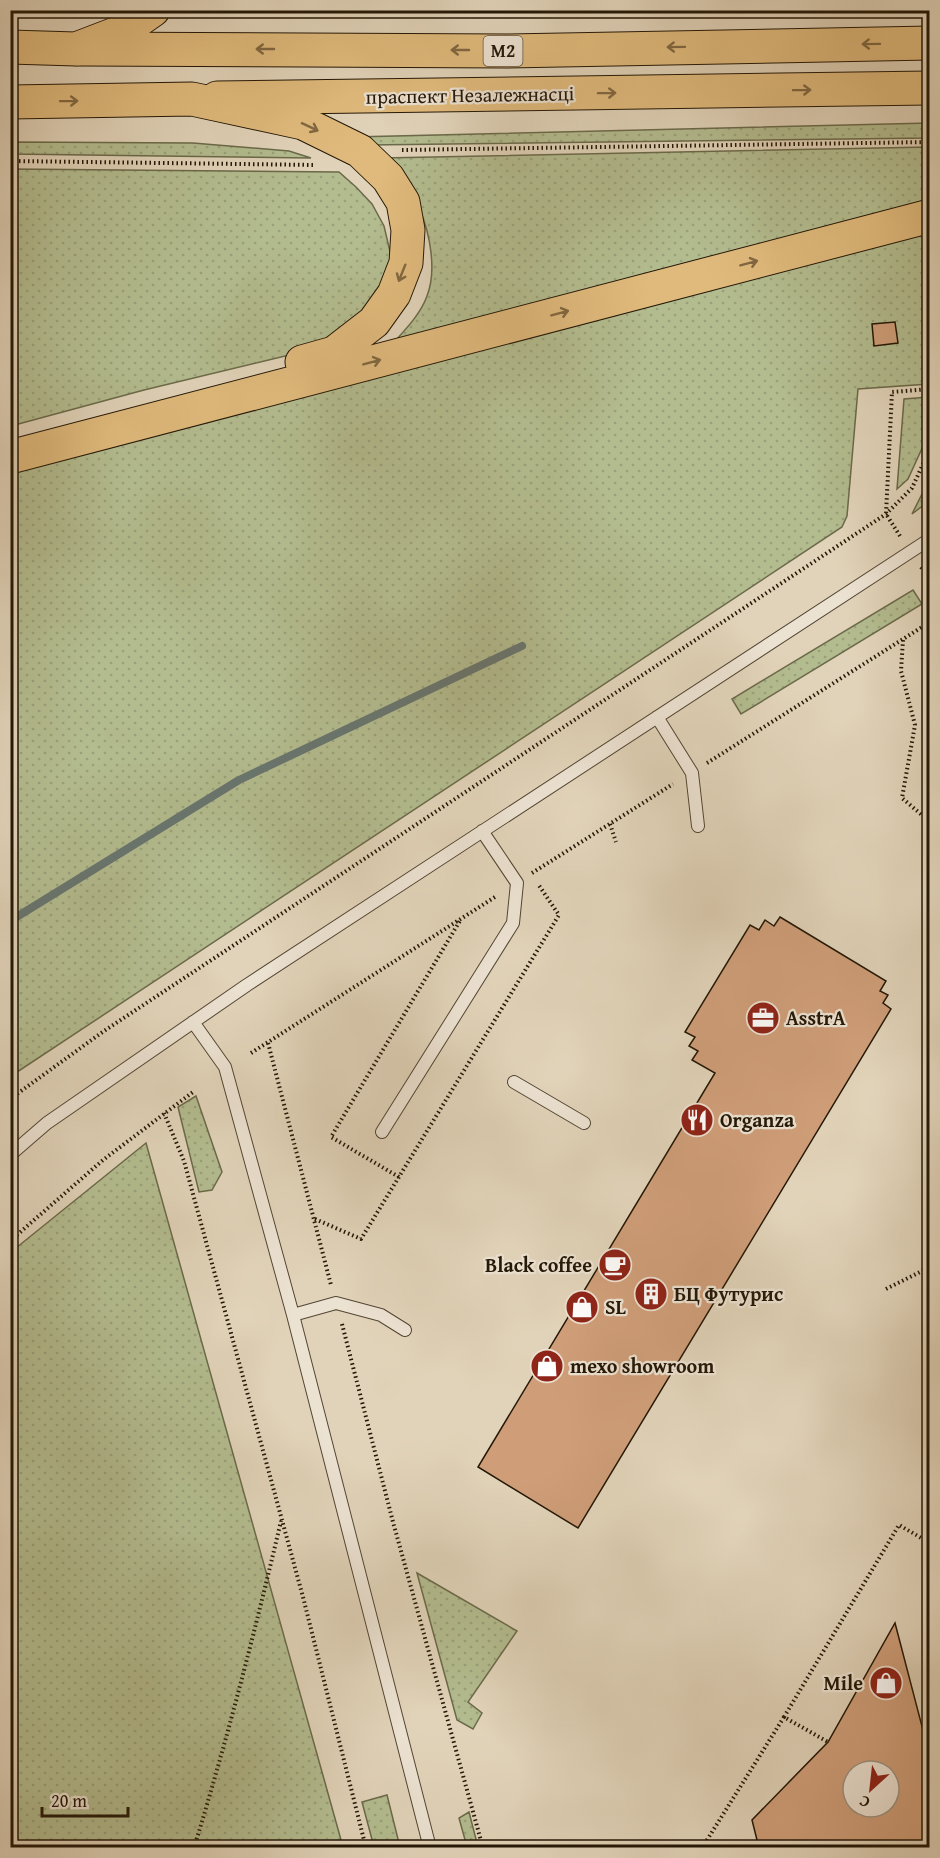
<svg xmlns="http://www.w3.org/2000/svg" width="940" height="1858" font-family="'Gentium Book Plus',serif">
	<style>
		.green { fill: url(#green-dots); stroke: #6b6a4a; stroke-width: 1.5 }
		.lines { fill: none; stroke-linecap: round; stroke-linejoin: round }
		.stream { stroke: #687670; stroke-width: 8 }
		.building { fill: #cf9e79; stroke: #231706; stroke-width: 1.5; fill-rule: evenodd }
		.lane-casing { stroke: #524633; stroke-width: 14 }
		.primary-casing { stroke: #231706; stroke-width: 35 }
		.highway-casing { stroke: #231706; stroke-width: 35 }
		.path { stroke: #231706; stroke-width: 4; stroke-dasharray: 1.5 3; stroke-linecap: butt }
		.lane { stroke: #ece2d2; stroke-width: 12 }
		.primary { stroke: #e0ba7c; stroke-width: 33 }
		.highway { stroke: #e0ba7c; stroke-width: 33 }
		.oneway { stroke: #826841 }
		.labels { text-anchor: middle; stroke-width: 4.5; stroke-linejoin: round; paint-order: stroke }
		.shield { fill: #ece2d2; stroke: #5f5443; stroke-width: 1.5 }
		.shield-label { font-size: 18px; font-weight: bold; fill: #231706 }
		.street-label { font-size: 20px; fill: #231706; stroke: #ece2d2 }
		.poi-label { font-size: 20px; font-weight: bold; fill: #231706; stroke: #ece2d2; text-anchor: start }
	</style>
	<defs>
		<pattern id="green-dots" width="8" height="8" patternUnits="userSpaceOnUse" patternTransform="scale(1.5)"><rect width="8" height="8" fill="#b3bc8f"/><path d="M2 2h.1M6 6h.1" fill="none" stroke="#9aa17a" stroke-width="1.8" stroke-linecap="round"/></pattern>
	</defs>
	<rect width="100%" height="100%" fill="#e1d3b9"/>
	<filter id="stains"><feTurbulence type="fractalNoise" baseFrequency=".00333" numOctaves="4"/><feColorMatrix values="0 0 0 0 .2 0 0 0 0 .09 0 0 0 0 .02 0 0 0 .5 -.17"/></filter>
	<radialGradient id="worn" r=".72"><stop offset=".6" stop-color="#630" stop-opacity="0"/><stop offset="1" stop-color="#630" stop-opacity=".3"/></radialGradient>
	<!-- green -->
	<path class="green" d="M930,123L929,138L368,145L354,137Z
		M11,142L193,143L289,151L311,158L11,154Z
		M929,147V204L395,341C407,328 421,313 427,296C437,271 430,234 420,210C414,195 393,172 383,158Z
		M11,169L339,172L356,187L372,204L384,226L392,260L381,289L363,313L310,350L144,390L11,426Z
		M929,229V384L858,389L847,516L842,527L11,1076V472Z
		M929,397V433L908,479L897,489L904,399Z
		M929,480V501L912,514Z
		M913,590L922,604L741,714L732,699Z
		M196,1096L222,1172L212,1190L199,1192L178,1107Z
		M146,1143L343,1847H11V1252Z
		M417,1573L517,1631L468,1702L482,1713L473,1729L457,1720Z
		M387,1795L400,1847H374L362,1802Z
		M469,1812L478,1847H467L459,1818Z"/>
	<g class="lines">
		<!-- stream -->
		<path class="stream" d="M10,921L239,780L522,646"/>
	</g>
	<!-- building -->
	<path class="building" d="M895,322L898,343L874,346L872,324Z
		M780,917L886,981L880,991L888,995L883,1003L891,1009L578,1528L478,1467L715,1073L692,1060L698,1051L689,1046L695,1037L685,1032L750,925L759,930L765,920L774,926Z
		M895,1623L930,1757V1848H759L752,1820L828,1742ZM853,1771H889V1807H853Z"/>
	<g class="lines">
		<!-- lane casing -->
		<g class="lane-casing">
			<path id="lane" d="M657,717L692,773L698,826
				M193,1022L225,1067L293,1315L430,1848
				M514,1082L584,1123
				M382,1132L513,923L517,883L482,831
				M10,1155L47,1123L247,985L930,539
				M293,1315L336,1303L381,1315L405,1330"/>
		</g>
		<!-- primary casing -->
		<g class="primary-casing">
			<path id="primary" d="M79,49L507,51L930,43
				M217,98L930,88"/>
		</g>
		<!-- highway casing -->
		<g class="highway-casing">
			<path id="highway" d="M10,47L76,49L123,31L153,10
				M10,102L192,99L303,123L360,151L388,178L403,202L408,230L406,263L394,294L374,322L334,353L302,362
				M10,457L930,216"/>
		</g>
		<!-- path -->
		<path class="path" d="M402,150L930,142
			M10,161L316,165
			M900,536L886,514L892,392L930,389
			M921,567L930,579
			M903,640L901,671L915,725L902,798L930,822
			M707,763L930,622
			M610,824L616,842
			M532,873L673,784
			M268,1043L331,1285
			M251,1053L495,897
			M10,1099L104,1031L886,514L912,488L930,449
			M164,1113L184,1161L303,1597L366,1848
			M399,1177L331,1137L461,919
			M315,1219L361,1239L559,915L538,884
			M10,1241L103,1160L193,1092
			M886,1289L930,1267
			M342,1324L393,1522L483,1848
			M784,1717L899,1525L930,1543
			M194,1848C227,1740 255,1631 281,1521
			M702,1848L784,1717L828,1742"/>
		<!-- lane -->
		<use href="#lane" class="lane"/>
		<!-- primary -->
		<use href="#primary" class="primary"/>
		<!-- highway -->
		<use href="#highway" class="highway"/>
	</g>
	<!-- one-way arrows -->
	<defs><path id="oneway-shaft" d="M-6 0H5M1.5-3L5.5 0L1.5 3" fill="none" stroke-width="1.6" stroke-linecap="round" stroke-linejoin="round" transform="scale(1.5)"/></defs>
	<g class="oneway">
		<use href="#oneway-shaft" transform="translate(871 44) rotate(179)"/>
		<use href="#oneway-shaft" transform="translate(676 47) rotate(179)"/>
		<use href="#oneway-shaft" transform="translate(265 49) rotate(-180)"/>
		<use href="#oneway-shaft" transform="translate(460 50) rotate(-180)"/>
		<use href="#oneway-shaft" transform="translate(802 90) rotate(-1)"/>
		<use href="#oneway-shaft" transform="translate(607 93) rotate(-1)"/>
		<use href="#oneway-shaft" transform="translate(69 101) rotate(-1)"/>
		<use href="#oneway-shaft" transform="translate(310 127) rotate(25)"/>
		<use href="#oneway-shaft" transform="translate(749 263) rotate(-15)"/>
		<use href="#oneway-shaft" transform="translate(402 273) rotate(112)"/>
		<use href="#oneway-shaft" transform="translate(560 313) rotate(-15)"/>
		<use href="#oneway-shaft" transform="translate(372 362) rotate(-15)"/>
	</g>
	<!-- icons -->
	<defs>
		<g id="office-disc" transform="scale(1.725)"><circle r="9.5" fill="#8f2418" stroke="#ece2d2"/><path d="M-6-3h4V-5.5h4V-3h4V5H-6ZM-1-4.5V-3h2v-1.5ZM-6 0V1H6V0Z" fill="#fff"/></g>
		<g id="restaurant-disc" transform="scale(1.725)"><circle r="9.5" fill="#8f2418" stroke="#ece2d2"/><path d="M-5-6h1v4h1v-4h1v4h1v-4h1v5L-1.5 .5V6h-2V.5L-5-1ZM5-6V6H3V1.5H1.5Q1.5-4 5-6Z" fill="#fff"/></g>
		<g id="cafe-disc" transform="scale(1.725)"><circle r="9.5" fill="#8f2418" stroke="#ece2d2"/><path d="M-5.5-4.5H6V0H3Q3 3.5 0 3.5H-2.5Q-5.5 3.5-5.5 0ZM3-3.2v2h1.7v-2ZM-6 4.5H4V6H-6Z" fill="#fff"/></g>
		<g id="building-disc" transform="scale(1.725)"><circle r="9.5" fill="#8f2418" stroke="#ece2d2"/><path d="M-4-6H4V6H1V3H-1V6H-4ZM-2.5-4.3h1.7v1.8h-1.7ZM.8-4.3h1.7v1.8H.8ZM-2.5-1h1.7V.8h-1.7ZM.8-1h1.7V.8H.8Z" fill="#fff"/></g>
		<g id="shop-disc" transform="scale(1.725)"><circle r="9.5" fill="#8f2418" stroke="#ece2d2"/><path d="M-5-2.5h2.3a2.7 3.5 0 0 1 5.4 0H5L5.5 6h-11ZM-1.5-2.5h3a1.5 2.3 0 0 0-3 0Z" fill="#fff"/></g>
	</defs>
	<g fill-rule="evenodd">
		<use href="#office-disc" x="763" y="1018"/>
		<use href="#restaurant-disc" x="697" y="1120"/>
		<use href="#cafe-disc" x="615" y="1265"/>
		<use href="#building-disc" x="651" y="1294"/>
		<use href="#shop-disc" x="582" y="1307"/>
		<use href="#shop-disc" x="547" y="1366"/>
		<use href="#shop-disc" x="886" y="1683"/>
	</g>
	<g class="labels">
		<!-- shield labels -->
		<rect class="shield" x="483.5" y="36" width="39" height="30" rx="4.5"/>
		<g class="shield-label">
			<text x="503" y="57">М2</text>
		</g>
		<!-- street labels -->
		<g class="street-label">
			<text transform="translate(470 95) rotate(-1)" y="7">праспект Незалежнасці</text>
		</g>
		<!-- poi labels -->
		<g class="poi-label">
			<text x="786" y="1025">AsstrA</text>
			<text x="720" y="1127">Organza</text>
			<text x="592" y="1272" text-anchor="end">Black coffee</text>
			<text x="674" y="1301">БЦ Футурис</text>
			<text x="605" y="1314">SL</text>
			<text x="570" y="1373">mexo showroom</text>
			<text x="863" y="1690" text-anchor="end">Mile</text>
		</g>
	</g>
	<!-- margin -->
	<rect width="940" height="1858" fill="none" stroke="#e1d3b9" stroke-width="36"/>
	<rect x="12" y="12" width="916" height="1834" fill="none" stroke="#231706" stroke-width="3"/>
	<rect x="18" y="18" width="904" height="1822" fill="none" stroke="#231706" stroke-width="1.5"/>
	<!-- north arrow -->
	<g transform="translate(871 1789) rotate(207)"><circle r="28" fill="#ece2d2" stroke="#9c9180" stroke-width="1.5"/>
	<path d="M0-4.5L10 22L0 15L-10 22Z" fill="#8f2418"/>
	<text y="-9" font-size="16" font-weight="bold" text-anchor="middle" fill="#231706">С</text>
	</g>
	<!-- scale -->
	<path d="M42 1807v9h86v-9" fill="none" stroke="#231706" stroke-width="3"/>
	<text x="51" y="1807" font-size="18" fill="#231706" stroke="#ece2d2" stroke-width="4.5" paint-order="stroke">20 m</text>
	<rect width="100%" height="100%" filter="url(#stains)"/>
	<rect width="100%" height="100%" fill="url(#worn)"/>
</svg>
